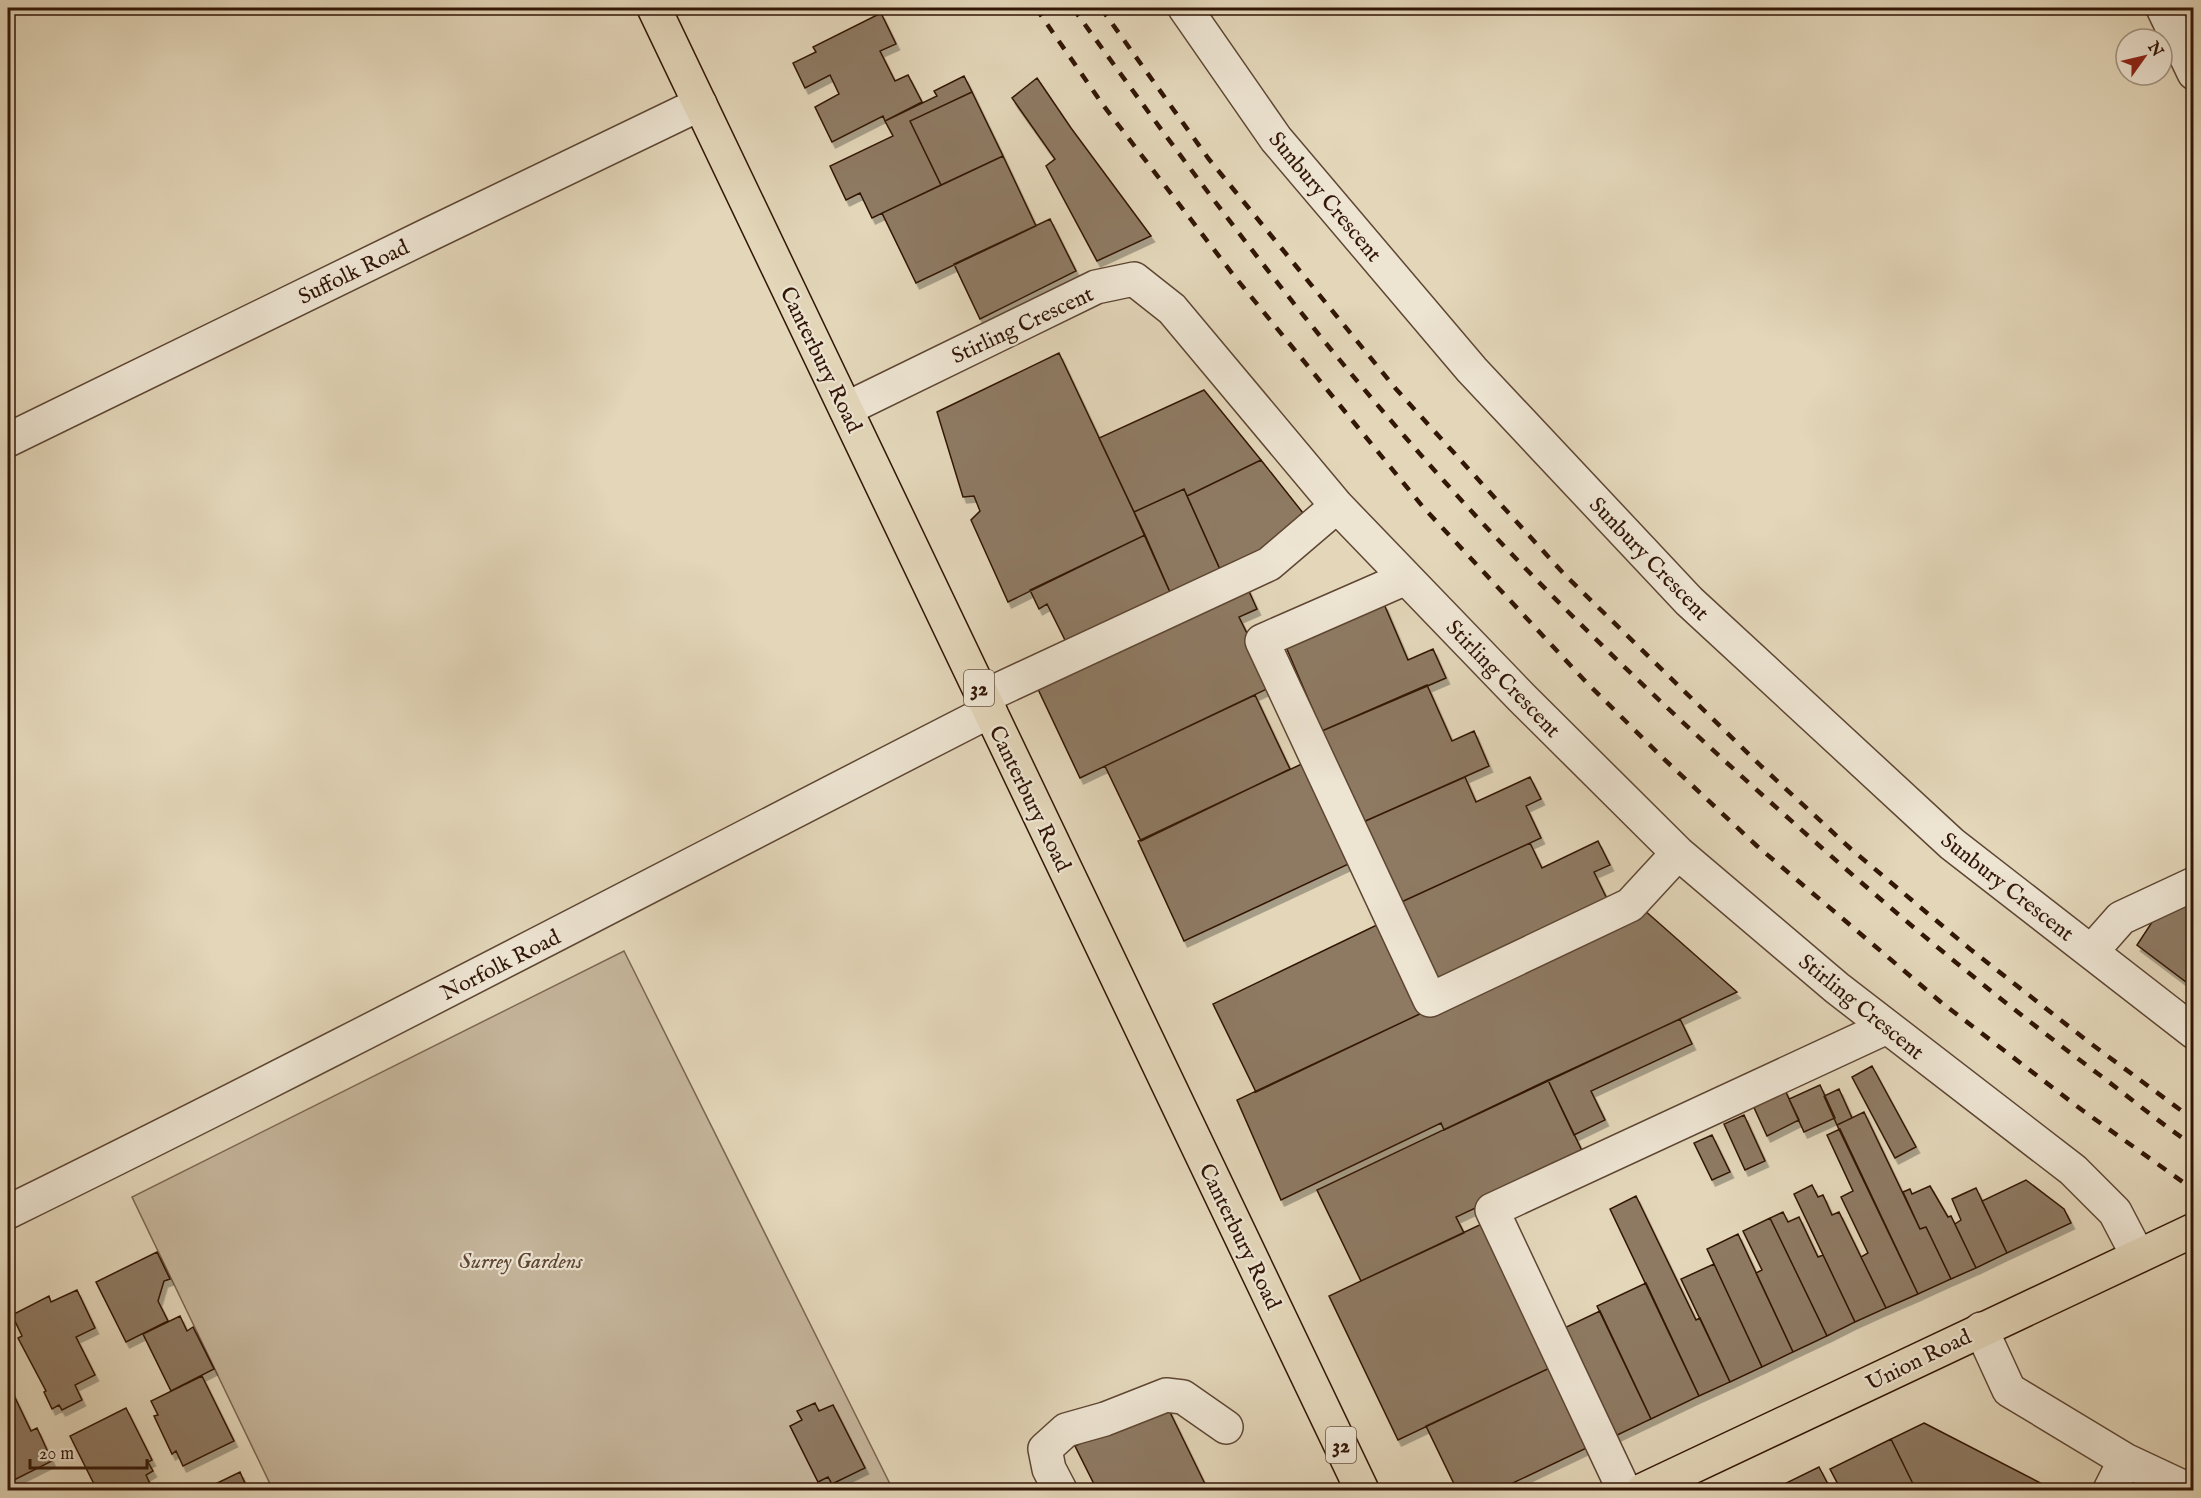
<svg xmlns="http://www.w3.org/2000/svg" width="2201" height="1498" font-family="'IM FELL English',serif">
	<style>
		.green { fill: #c5b59b; stroke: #7c6650; stroke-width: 1.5 }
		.building { fill: #8e7a63; stroke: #321606; stroke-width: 1.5; filter: url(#shadow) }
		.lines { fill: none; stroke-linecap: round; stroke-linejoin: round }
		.minor-casing { stroke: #5e4633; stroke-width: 36 }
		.major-casing { stroke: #321606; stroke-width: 36 }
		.minor { stroke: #ede4d2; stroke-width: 33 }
		.major { stroke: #e3d6b9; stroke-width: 33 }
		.rail { stroke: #321606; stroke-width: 4.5; stroke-dasharray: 10 10; stroke-linecap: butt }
		.labels { text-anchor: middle; stroke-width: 4.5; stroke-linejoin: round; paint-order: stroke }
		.shield { fill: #ede4d2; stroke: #6a5443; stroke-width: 1.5 }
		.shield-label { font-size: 21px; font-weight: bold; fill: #321606 }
		.street-label { font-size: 22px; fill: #321606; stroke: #ede4d2 }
		.park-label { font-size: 22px; font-style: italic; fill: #5e4633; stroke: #ede4d2 }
	</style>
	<defs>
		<filter id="shadow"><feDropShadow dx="3.5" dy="6" stdDeviation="0" flood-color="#0004"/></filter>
	</defs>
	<rect width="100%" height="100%" fill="#e3d6b9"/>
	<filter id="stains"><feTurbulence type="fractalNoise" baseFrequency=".00333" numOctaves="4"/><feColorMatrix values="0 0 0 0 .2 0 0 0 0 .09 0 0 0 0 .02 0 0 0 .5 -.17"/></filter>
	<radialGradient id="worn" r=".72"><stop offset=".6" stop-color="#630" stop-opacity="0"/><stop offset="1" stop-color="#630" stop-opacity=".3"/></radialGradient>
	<!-- green -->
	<path class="green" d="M624,951L893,1490H273L132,1197Z"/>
	<!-- building -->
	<path class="building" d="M881,13L896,44L880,51L895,81L908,75L922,102L885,121L883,116L832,142L815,107L839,94L830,75L805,88L793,63L816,52L813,47Z
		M964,76L972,92L910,121L941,185L872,218L860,193L846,200L830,166L893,136L885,121L937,96L934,91Z
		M1037,78L1071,128L1151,236L1097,261L1046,166L1055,159L1012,98Z
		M972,92L1003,156L941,185L910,121Z
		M1003,156L1036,226L916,283L882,213Z
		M1050,219L1076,271L980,319L954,264Z
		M1059,353L1145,535L1008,602L971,520L980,511L974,496L963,497L937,412Z
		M1204,390L1261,460L1187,496L1184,489L1134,512L1099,438Z
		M1261,460L1307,518L1223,576L1187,496Z
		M1184,489L1223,576L1173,599L1134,512Z
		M1145,535L1173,599L1069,648L1047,604L1039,609L1030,590Z
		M1247,587L1257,609L1239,617L1273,686L1080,778L1037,687Z
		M1384,604L1408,660L1433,649L1446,678L1322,731L1286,647Z
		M1427,685L1452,741L1474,731L1489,766L1361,823L1322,731Z
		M1255,695L1290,769L1141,841L1105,766Z
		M1308,761L1355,861L1184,941L1138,841Z
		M1465,777L1476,802L1530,777L1541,799L1526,806L1541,838L1397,904L1361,823Z
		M1598,841L1610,865L1594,872L1609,903L1442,982L1431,977L1397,904L1530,843L1542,868Z
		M2194,898V988L2137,945L2156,916Z
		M1643,909L1737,992L1444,1130L1441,1123L1281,1200L1237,1100Z
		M1383,922L1426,1011L1256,1092L1213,1004Z
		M1680,1019L1692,1044L1591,1091L1605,1120L1574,1135L1548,1080Z
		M1872,1066L1916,1147L1895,1158L1852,1077Z
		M1548,1080L1585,1157L1456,1217L1464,1233L1361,1281L1317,1190Z
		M1820,1085L1835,1118L1804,1132L1789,1099Z
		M1783,1086L1799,1120L1767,1136L1751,1101Z
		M1839,1089L1852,1118L1837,1125L1824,1096Z
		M1864,1112L1920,1229L1926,1227L1951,1279L1918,1294L1837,1125Z
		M1744,1115L1765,1161L1745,1170L1724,1124Z
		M1840,1129L1918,1294L1886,1308L1861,1257L1868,1253L1841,1197L1853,1191L1827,1135Z
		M1712,1135L1730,1172L1712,1180L1694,1143Z
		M2026,1180L2064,1209L2071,1223L2007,1253L1982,1201Z
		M1812,1185L1818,1197L1823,1195L1832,1215L1839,1212L1886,1308L1855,1322L1794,1194Z
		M1930,1186L1948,1217L1951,1216L1976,1268L1951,1279L1926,1227L1920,1229L1903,1192L1910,1189L1912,1194Z
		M1976,1188L2007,1253L1976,1268L1955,1224L1961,1220L1952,1199Z
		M1636,1196L1696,1320L1700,1318L1730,1382L1699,1396L1610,1209Z
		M1783,1212L1788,1222L1799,1217L1818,1257L1823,1255L1855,1322L1827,1336L1770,1218Z
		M1770,1218L1827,1336L1793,1352L1756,1273L1762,1270L1743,1231Z
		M1488,1221L1556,1365L1398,1440L1329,1296Z
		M1738,1234L1793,1352L1762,1367L1707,1249Z
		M157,1252L170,1279L164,1281L158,1301L168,1321L126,1342L96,1282Z
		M1714,1264L1762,1367L1730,1382L1681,1279Z
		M1646,1283L1699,1396L1651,1419L1597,1306Z
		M77,1290L95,1328L76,1337L95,1375L75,1385L82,1400L62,1410L59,1405L52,1409L44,1392L46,1391L18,1338L22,1336L12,1315L49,1296L51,1302Z
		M1600,1311L1651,1419L1611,1438L1560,1330Z
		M180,1316L187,1331L193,1327L214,1369L171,1391L143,1334Z
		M1556,1365L1593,1445L1498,1490H1457L1426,1426Z
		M202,1376L234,1441L183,1466L176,1451L172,1454L154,1416L158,1415L151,1401Z
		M8,1383L31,1431L37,1428L52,1461L8,1483Z
		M1165,1402L1207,1488L1202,1490H1097L1075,1446Z
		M815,1403L819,1411L833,1405L865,1468L832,1484L828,1477L818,1482L790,1426L802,1420L797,1411Z
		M126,1408L152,1460L148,1462L153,1471L146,1475L153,1490H97L70,1436Z
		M1924,1423L2054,1490H1916L1891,1439Z
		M1891,1439L1916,1490H1841L1830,1469Z
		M1819,1467L1831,1490H1772Z
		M240,1472L248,1490H203Z"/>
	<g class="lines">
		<!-- minor casing -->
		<g class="minor-casing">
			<path id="minor" d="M1185,8L1276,139L1472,370L1689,601L1952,844L2194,1032
				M2163,8L2194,73
				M846,409L1096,287L1134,279L1172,309L1337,506L1522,698L1678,853L1837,988L2073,1170L2115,1212L2138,1256
				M8,440L428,235L700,104
				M1406,578L1262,641L1430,1000L1630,905L1678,853
				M983,697L1269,564L1337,506
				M2091,952L2121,918L2194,884
				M8,1212C338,1050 663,878 990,711
				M1981,1329L2009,1390L2125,1460L2189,1490
				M1060,1490L1049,1469L1045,1449L1066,1430L1105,1419L1166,1395L1183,1397L1226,1427
				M1624,1490L1492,1210L1887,1027
				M2110,1490L2125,1460"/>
		</g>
		<!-- major casing -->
		<g class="major-casing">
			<path id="major" d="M654,8L1362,1490
				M1643,1490L2194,1230"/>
		</g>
		<!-- minor -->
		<use href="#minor" class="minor"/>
		<!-- major -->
		<use href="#major" class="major"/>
		<!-- rail -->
		<path class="rail" d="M1036,8L1103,105L1235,277L1423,507L1586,682L1665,760L1757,846L1942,1003L2082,1110L2194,1190
			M1073,8C1181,158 1291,308 1414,447C1539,591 1679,722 1822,848C1911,927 2002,1002 2097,1073C2129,1097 2160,1123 2194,1146
			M1101,8L1208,158L1396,389L1564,574L1761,766L1851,849L1970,949L2090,1043L2194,1120"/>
	</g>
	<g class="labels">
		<!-- shield labels -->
		<g class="shield">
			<rect x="964" y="670" width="30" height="36" rx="4.5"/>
			<rect x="1326" y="1427" width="30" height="36" rx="4.5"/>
		</g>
		<g class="shield-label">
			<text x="979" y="695">32</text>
			<text x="1341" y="1452">32</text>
		</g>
		<!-- street labels -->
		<g class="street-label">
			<text transform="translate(1326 196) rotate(50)" y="8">Sunbury Crescent</text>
			<text transform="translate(353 271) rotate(-26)" y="8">Suffolk Road</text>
			<text transform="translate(1022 324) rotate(-25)" y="8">Stirling Crescent</text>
			<text transform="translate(822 359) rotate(64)" y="8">Canterbury Road</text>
			<text transform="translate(1650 558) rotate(46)" y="8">Sunbury Crescent</text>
			<text transform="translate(1504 678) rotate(46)" y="8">Stirling Crescent</text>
			<text transform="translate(1031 798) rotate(64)" y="8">Canterbury Road</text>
			<text transform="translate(2008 886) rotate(38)" y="8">Sunbury Crescent</text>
			<text transform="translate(500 964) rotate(-27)" y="8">Norfolk Road</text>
			<text transform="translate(1862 1006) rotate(39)" y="8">Stirling Crescent</text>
			<text transform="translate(1241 1236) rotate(64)" y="8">Canterbury Road</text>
			<text transform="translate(1918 1359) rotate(-26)" y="8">Union Road</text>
		</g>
		<!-- park labels -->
		<g class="park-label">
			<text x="521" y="1268">Surrey Gardens</text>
		</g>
	</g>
	<!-- margin -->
	<rect width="2201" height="1498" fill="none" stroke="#e3d6b9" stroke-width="30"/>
	<rect x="9" y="9" width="2183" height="1480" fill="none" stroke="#321606" stroke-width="3"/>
	<rect x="15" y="15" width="2171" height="1468" fill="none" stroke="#321606" stroke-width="1.5"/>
	<!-- north arrow -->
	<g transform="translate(2144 57) rotate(56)"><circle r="28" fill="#ede4d2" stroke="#a29280" stroke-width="1.5"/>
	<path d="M0-4.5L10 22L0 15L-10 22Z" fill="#8f2418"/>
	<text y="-9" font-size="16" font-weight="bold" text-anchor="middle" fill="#321606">N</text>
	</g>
	<!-- scale -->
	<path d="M30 1459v9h117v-9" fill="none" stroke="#321606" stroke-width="3"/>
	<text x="39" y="1459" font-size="18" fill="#321606" stroke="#ede4d2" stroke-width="4.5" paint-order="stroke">20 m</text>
	<rect width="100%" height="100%" filter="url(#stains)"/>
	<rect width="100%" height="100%" fill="url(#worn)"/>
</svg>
